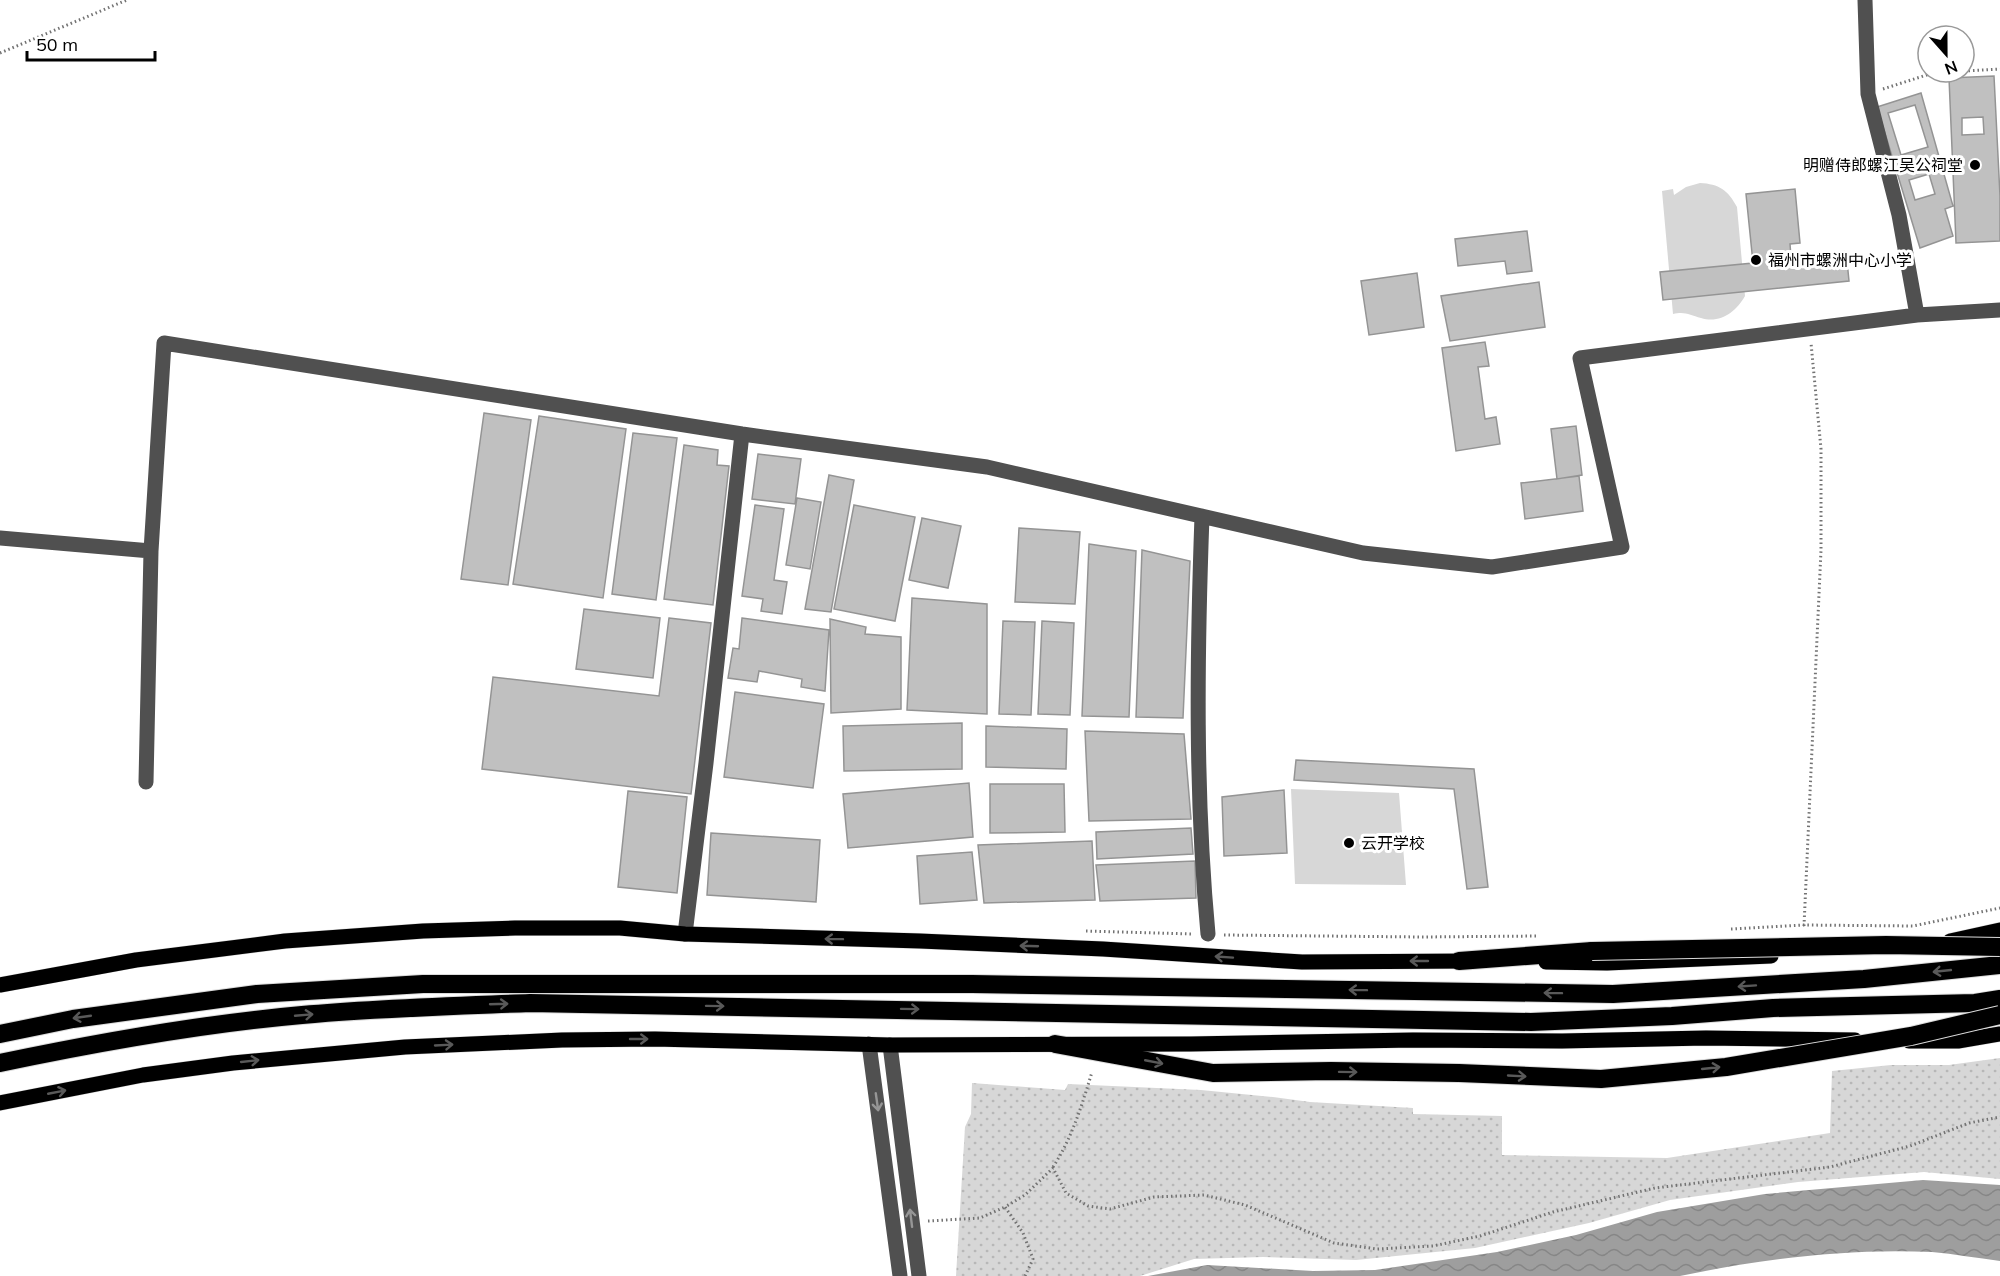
<svg xmlns="http://www.w3.org/2000/svg" width="2000" height="1276" font-family="Mulish,'Noto Sans SC',sans-serif">
	<style>
		.green { fill: #d7d7d7 }
		.park { fill: url(#park-dots) }
		.water { fill: url(#water-waves) }
		.building { fill: #c0c0c0; stroke: #949494; stroke-width: 1.5; fill-rule: evenodd }
		.lines { fill: none; stroke-linecap: round; stroke-linejoin: round }
		.major-casing { stroke: #dbdbdb; stroke-width: 16 }
		.highway-casing { stroke: #dbdbdb; stroke-width: 20 }
		.path { stroke: #727272; stroke-width: 3; stroke-dasharray: 1.5 3; stroke-linecap: butt }
		.minor { stroke: #505050; stroke-width: 15 }
		.major { stroke: #000; stroke-width: 15 }
		.highway { stroke: #000; stroke-width: 18 }
		.highway-bridge-casing { stroke: #dbdbdb; stroke-width: 20; stroke-linecap: butt }
		.highway-bridge { stroke: #000; stroke-width: 18 }
		.oneway { stroke: #595959 }
		.oneway2 { stroke: #969696 }
		.poi-dot { fill: #000; stroke: #fff; stroke-width: 2 }
		.labels { text-anchor: middle; stroke-width: 6; stroke-linejoin: round; paint-order: stroke }
		.poi-label { font-size: 16px; fill: #000; stroke: #fff; text-anchor: start }
	</style>
	<defs>
		<pattern id="park-dots" width="8" height="8" patternUnits="userSpaceOnUse" patternTransform="scale(1.5)"><rect width="8" height="8" fill="#d7d7d7"/><path d="M2 2h.1M6 6h.1" fill="none" stroke="#b7b7b7" stroke-width="1.8" stroke-linecap="round"/></pattern>
		<pattern id="water-waves" width="16" height="10" patternUnits="userSpaceOnUse" patternTransform="scale(1.5)"><rect width="16" height="10" fill="#9e9e9e"/><path d="M0 5q4-4 8 0t8 0" fill="none" stroke="#868686"/></pattern>
	</defs>
	<rect width="100%" height="100%" fill="#fff"/>
	<!-- green -->
	<path class="green" d="M1700,183C1719,184 1728,190 1737,207L1745,296C1736,312 1720,324 1701,318C1690,315 1685,311 1673,314L1662,191L1673,189L1674,195L1686,187Z
		M1291,789L1399,793L1406,885L1295,884Z"/>
	<!-- park -->
	<path class="park" d="M2000,1058V1179L1924,1172L1798,1182L1670,1200L1589,1223L1475,1248L1356,1260L1263,1257L1194,1259L1140,1276H956L965,1127L971,1114L972,1083L1065,1090L1068,1084L1201,1090L1273,1097L1310,1102L1413,1108V1114L1502,1116V1155L1667,1158L1830,1133L1832,1071L1891,1065H1949Z"/>
	<!-- water -->
	<path class="water" d="M1923,1180L2000,1185V1261C1977,1258 1954,1254 1932,1252C1847,1248 1762,1259 1680,1276H1148L1207,1265L1313,1271L1375,1270L1497,1252L1576,1235L1657,1212L1765,1194Z"/>
	<!-- building -->
	<path class="building" d="M1994,76L2000,196V241L1956,243L1949,78ZM1983,117L1984,134L1962,135V118Z
		M1921,93L1953,206L1945,209L1953,236L1920,248L1877,107ZM1915,105L1928,147L1901,155L1888,113ZM1929,174L1935,194L1915,200L1909,180Z
		M1795,189L1800,243L1790,244L1791,257L1846,251L1849,281L1663,300L1660,272L1753,263L1746,194Z
		M1527,231L1532,271L1507,274L1505,261L1458,266L1455,239Z
		M1417,273L1424,327L1369,335L1361,281Z
		M1539,282L1545,327L1450,341L1441,296Z
		M1485,342L1489,366L1478,367L1485,419L1496,417L1500,444L1456,451L1442,348Z
		M484,413L531,420L508,585L461,579Z
		M539,416L626,429L603,598L513,584Z
		M1576,426L1582,475L1557,479L1551,429Z
		M633,433L677,438L656,600L612,594Z
		M684,445L718,450L717,465L729,466L713,605L664,599Z
		M758,454L801,459L795,504L752,499Z
		M829,475L854,480L831,612L805,609Z
		M1579,476L1583,511L1525,519L1521,483Z
		M797,498L821,502L810,569L786,565Z
		M755,505L784,509L774,580L787,582L782,614L761,611L763,599L742,596Z
		M854,505L915,517L895,621L834,609Z
		M922,518L961,526L948,588L909,580Z
		M1019,528L1080,532L1075,604L1015,602Z
		M1089,544L1136,551L1129,717L1082,716Z
		M1142,550L1190,561L1183,718L1136,717Z
		M912,598L987,604V714L907,710Z
		M584,609L660,618L653,678L576,669Z
		M669,618L711,623L691,794L482,769L493,677L659,696Z
		M742,618L829,630L825,691L801,687L802,679L759,671L757,682L728,678L733,648L739,649Z
		M830,619L866,627L865,634L901,637V709L831,713Z
		M1003,621L1035,622L1031,715L999,714Z
		M1042,621L1074,623L1070,715L1038,714Z
		M735,692L824,704L813,788L724,777Z
		M962,723V769L844,771L843,726Z
		M986,726L1067,729L1066,769L986,767Z
		M1085,731L1184,734L1191,819L1089,821Z
		M1296,760L1474,769L1488,887L1467,889L1454,789L1294,780Z
		M969,783L973,837L848,848L843,794Z
		M990,784H1064L1065,832L990,833Z
		M1284,790L1287,853L1224,856L1222,797Z
		M628,791L687,797L677,893L618,887Z
		M1191,828L1193,854L1097,859L1096,832Z
		M711,833L820,840L816,902L707,895Z
		M1092,841L1095,900L984,903L978,845Z
		M972,852L977,900L920,904L917,856Z
		M1195,861L1196,898L1100,901L1096,865Z"/>
	<g class="lines">
		<!-- major casing -->
		<g class="major-casing">
			<path id="major" d="M1950,941L2000,930
				M1546,962L1607,963L1771,956
				M0,985L136,960L285,941L423,931L515,928H620L685,934L920,941L1103,949L1302,962L1471,961
				M1909,1041H1958L2000,1034
				M0,1103L143,1075L233,1063L405,1047L562,1040L655,1039L890,1045L1191,1044L1413,1040L1562,1041L1706,1038L1855,1040"/>
		</g>
		<!-- highway casing -->
		<g class="highway-casing">
			<path id="highway" d="M1459,961L1592,951
				M0,1034L73,1019L257,994L423,984H972L1613,994L1864,979L2000,965
				M1055,1044L1213,1073L1331,1071L1459,1073
				M0,1063C100,1042 200,1024 302,1015C378,1008 454,1006 530,1003L1531,1022L1672,1016L1773,1008L1975,1003L2000,999"/>
		</g>
		<!-- path -->
		<path class="path" d="M0,53L127,0
			M1964,71L2000,69
			M1883,89L1936,72
			M1804,926L1821,550V449L1811,343
			M1731,929L1804,925L1913,926L2000,908
			M1086,931L1193,934
			M1224,935L1422,937L1538,936
			M1053,1167C1072,1138 1082,1105 1092,1072
			M928,1221L980,1218L1005,1207
			M1025,1276L1033,1259L1023,1233L1005,1207L1025,1195L1053,1168L1066,1193L1088,1206L1110,1209L1154,1197L1204,1195L1245,1205L1334,1243L1377,1249L1433,1246L1480,1236L1553,1212L1655,1188L1830,1167L1910,1146L1969,1123L2000,1117"/>
		<!-- minor -->
		<path class="minor" d="M1865,0L1868,94L1899,215L1917,315
			M1202,516C1197,655 1195,795 1208,934
			M0,538L151,551
			M146,782L151,551L164,343L742,434L987,467L1363,553L1492,567L1622,547L1580,358L1917,315L2000,310
			M685,934L706,763L742,434
			M869,1044L900,1276
			M890,1045L919,1276"/>
		<!-- major -->
		<use href="#major" class="major"/>
		<!-- highway -->
		<use href="#highway" class="highway"/>
		<!-- highway-bridge casing -->
		<g class="highway-bridge-casing">
			<path id="highway-bridge" d="M1592,951L1886,945L2000,947
				M1459,1073L1601,1079L1726,1067L1911,1036L2000,1015"/>
		</g>
		<!-- highway-bridge -->
		<use href="#highway-bridge" class="highway-bridge"/>
	</g>
	<!-- one-way arrows -->
	<defs><path id="oneway-shaft" d="M-6 0H5M1.5-3L5.5 0L1.5 3" fill="none" stroke-width="1.6" stroke-linecap="round" stroke-linejoin="round" transform="scale(1.5)"/></defs>
	<g class="oneway">
		<use href="#oneway-shaft" transform="translate(834 939) rotate(-179)"/>
		<use href="#oneway-shaft" transform="translate(1029 946) rotate(-178)"/>
		<use href="#oneway-shaft" transform="translate(1224 957) rotate(-176)"/>
		<use href="#oneway-shaft" transform="translate(1419 961) rotate(180)"/>
		<use href="#oneway-shaft" transform="translate(1942 971) rotate(174)"/>
		<use href="#oneway-shaft" transform="translate(1747 986) rotate(176)"/>
		<use href="#oneway-shaft" transform="translate(1358 990) rotate(-179)"/>
		<use href="#oneway-shaft" transform="translate(1553 993) rotate(-179)"/>
		<use href="#oneway-shaft" transform="translate(499 1004) rotate(-2)"/>
		<use href="#oneway-shaft" transform="translate(715 1006) rotate(1)"/>
		<use href="#oneway-shaft" transform="translate(910 1009) rotate(1)"/>
		<use href="#oneway-shaft" transform="translate(304 1015) rotate(-5)"/>
		<use href="#oneway-shaft" transform="translate(82 1017) rotate(172)"/>
		<use href="#oneway-shaft" transform="translate(639 1039)"/>
		<use href="#oneway-shaft" transform="translate(444 1045) rotate(-3)"/>
		<use href="#oneway-shaft" transform="translate(250 1061) rotate(-6)"/>
		<use href="#oneway-shaft" transform="translate(1154 1062) rotate(11)"/>
		<use href="#oneway-shaft" transform="translate(1711 1068) rotate(-6)"/>
		<use href="#oneway-shaft" transform="translate(1348 1072) rotate(1)"/>
		<use href="#oneway-shaft" transform="translate(1517 1076) rotate(3)"/>
		<use href="#oneway-shaft" transform="translate(57 1092) rotate(-11)"/>
	</g>
	<g class="oneway2">
		<use href="#oneway-shaft" transform="translate(877 1102) rotate(82)"/>
		<use href="#oneway-shaft" transform="translate(911 1218) rotate(-97)"/>
	</g>
	<!-- markers -->
	<g class="poi-dot">
		<circle cx="1975" cy="165" r="6"/>
		<circle cx="1756" cy="260" r="6"/>
		<circle cx="1349" cy="843" r="6"/>
	</g>
	<g class="labels">
		<!-- poi labels -->
		<g class="poi-label">
			<text x="1963" y="171" text-anchor="end">明赠侍郎螺江吴公祠堂</text>
			<text x="1768" y="266">福州市螺洲中心小学</text>
			<text x="1361" y="849">云开学校</text>
		</g>
	</g>
	<!-- north arrow -->
	<g transform="translate(1946 54) rotate(159)"><circle r="28" fill="#ffffff" stroke="#999999" stroke-width="1.5"/>
	<path d="M0-4.5L10 22L0 15L-10 22Z" fill="#000000"/>
	<text y="-9" font-size="16" font-weight="bold" text-anchor="middle" fill="#000000">N</text>
	</g>
	<!-- scale -->
	<path d="M27 51v9h128v-9" fill="none" stroke="#000000" stroke-width="3"/>
	<text x="36" y="51" font-size="18" fill="#000000" stroke="#ffffff" stroke-width="4.5" paint-order="stroke">50 m</text>
</svg>
